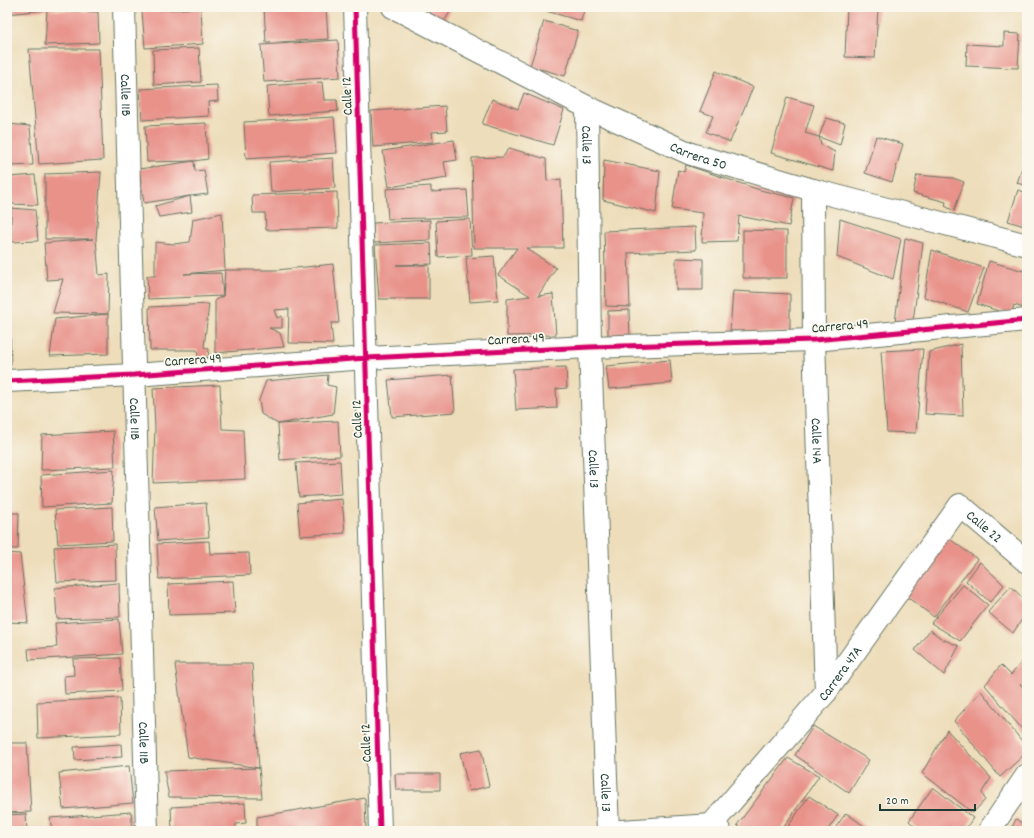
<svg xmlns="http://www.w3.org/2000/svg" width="1034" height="838" font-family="Dekko,sans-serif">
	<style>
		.building { fill: #e8928a }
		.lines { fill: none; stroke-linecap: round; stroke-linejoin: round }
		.street-casing { stroke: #677563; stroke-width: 24 }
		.street { stroke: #fff; stroke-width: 22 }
		.cycleway-casing { stroke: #fbf7ec; stroke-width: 8 }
		.cycleway { stroke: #d6006c; stroke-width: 5 }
		.labels { text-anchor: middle; stroke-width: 3.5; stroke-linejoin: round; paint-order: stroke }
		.street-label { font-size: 14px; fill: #1f3d34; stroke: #fbf7ec }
	</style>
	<rect width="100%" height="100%" fill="#fbf7ec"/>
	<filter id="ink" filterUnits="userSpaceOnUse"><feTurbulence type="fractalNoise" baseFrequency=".025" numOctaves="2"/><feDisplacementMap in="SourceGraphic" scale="8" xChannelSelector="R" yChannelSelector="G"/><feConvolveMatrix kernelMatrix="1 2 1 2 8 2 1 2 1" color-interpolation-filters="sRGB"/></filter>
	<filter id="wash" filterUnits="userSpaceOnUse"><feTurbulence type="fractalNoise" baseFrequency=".012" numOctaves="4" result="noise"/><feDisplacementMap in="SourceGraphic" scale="16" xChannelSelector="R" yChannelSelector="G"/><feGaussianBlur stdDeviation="0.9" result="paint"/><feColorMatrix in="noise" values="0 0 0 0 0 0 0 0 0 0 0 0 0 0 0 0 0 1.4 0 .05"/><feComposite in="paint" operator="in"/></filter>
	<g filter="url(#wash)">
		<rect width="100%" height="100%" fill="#edddba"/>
		<g id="blocks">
			<!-- building -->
			<path class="building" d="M7,7H64V8L7,14Z
				M264,7H326L328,39L266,43Z
				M412,7H453L442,25Z
				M547,7H585L581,21L546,11Z
				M847,7L878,8L875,58L845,57Z
				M201,8L203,44L145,48L142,11Z
				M47,10L98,12L99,43L45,45Z
				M544,21L578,31L565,76L530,66Z
				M1004,33L1020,34L1018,68L966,66L967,44L1004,46Z
				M338,40L340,77L264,82L261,45Z
				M199,48L201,82L154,85L153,50Z
				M29,49H99L103,160L39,164Z
				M716,71L753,87L730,142L706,132L713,116L700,111Z
				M322,82L324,100H337L338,111L269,116L267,86Z
				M217,85L218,101L208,102L209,116L142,120L140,89Z
				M524,93L564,110L553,145L482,124L492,99L518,109Z
				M787,97L814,105L805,133L819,137L821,145L835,152L833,171L771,153Z
				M445,106L447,131L432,132L433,142L373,147L371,111Z
				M334,117L337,153L246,159L244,122Z
				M826,118L845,123L840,145L819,137Z
				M206,123L208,159L194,161L195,171L204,170L208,194L190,196L192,212L159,217L155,206L190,196L144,203L139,169L194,161L147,162L145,126Z
				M8,124L30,126L33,165L11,166Z
				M876,136L903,144L892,182L865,173Z
				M454,140L457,160L444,162L447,178L389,187L383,151Z
				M509,148L546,159L547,181L561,179L563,248H526L556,268L538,296L553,294L556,335L507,336V299L530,296L498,275L517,248H474L472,158L503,157Z
				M1027,154V186L1017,183Z
				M333,158L335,188L271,192L269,162Z
				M604,160L660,171L656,213L603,200Z
				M686,165L760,190L794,198L789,226L739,216L737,241L702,242L703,213L672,209L678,170L684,172Z
				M101,172L96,239L99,275L109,274L108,314L53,313L63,279L47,280L44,243L93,239H45V174Z
				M35,175L38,205L10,204L9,177Z
				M917,175L953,178L964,182L954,211L945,206L946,202L913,193Z
				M431,186V192L467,190L469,217L388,219L386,189Z
				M1018,190L1027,193V227L1008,221Z
				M337,192L338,228L266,230L265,213H253L252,195Z
				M11,208L35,210L38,241L11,242Z
				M222,213L225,270L184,274L221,273L223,296L148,299L147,276H155V242L174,244L190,242L193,219Z
				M470,219L472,255L438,257L436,221Z
				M840,219L901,239L893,279L837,257Z
				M430,220V240L374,243L373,223Z
				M695,227L696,250L628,253L630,307L606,306L604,231Z
				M743,230L787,231V278H743Z
				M905,238L923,243L913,322L895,323Z
				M431,243L432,264L396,265H429V299H379L375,245Z
				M932,250L984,268L968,312L924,297Z
				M494,256L498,300L470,302L466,258Z
				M676,258L703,259V290H676Z
				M989,261L1027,272V309L1014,305L1011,315L977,304Z
				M333,264L339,323H331L333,344L288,343L289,309L274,310L277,318L282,316V328H269L280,333L284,347L215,353V300L223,296L225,270H277Z
				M733,291L790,294V333L730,331Z
				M209,304L204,347L209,349L208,358L198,357L197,350H150L149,307Z
				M629,310L630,338H608V311Z
				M108,314V354L50,356L55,319Z
				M10,323L11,365H7V324Z
				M961,344L963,416L925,414L929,352Z
				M923,349L916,433L887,432L881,351Z
				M670,360L672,383L609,389L606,366Z
				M566,367L567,388L556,389L557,408L516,410L513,369Z
				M328,375L327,385L336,387L333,414L278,424L261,414L259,400L266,381Z
				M452,375L455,412L392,417L388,380Z
				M220,385L222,429L243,430L245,479L153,483L155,428L153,388Z
				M338,421L340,456L280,460L278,424Z
				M113,431L115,467L41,470L42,435Z
				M340,461L342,494L299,497L296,463Z
				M114,470L112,503L42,507L41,475Z
				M342,499L345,533L300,536L297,503Z
				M206,503L209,537L158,541L155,507Z
				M112,507L113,541L58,544L55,510Z
				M7,513H19L18,549H7Z
				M943,534L977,559L934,617L903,594Z
				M209,541L210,554L249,553L250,575L159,579L157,544Z
				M115,544L116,580L57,582L54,547Z
				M7,553L20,554L28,623L7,622Z
				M980,562L1004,585L990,602L966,581Z
				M233,581L235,613L169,615L168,584Z
				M119,583L120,617L57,619L55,588Z
				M963,585L988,605L960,641L931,623Z
				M1011,586L1027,603V612L1013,633L988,612Z
				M119,619L122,654L29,660L28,649L57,647L55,623Z
				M930,630L942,639L959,646L944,675L915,650Z
				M1027,656V690L1020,684L1027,691V735L985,685L1001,665L1011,675Z
				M120,658L122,691L65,694L64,676L74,675L73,659Z
				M175,664H252L259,768L188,757Z
				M981,691L1027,747V752L1000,777L954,721Z
				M120,698L121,734L38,738L37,702Z
				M813,726L869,760L849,793L795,755Z
				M947,730L991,778L982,792L985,800L973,813L922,773Z
				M7,743H27L31,812L7,813Z
				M121,744L122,757L75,760L74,747Z
				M481,749L489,786L469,791L460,753Z
				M788,758L819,776L781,831H745L737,825Z
				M129,766L133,803L63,809L59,773Z
				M259,768L262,798L169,797L164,771Z
				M395,774H440V790H396Z
				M933,787L973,818L964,831H920L909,821Z
				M809,796L838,815L827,831H785Z
				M365,798L366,831H257V817Z
				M245,803L246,823L236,824V831H172L171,807Z
				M131,812L133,831H52L50,818Z
				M846,813L871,831H833Z
				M26,814L27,831H7V815Z
				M1016,819L1027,827V831H1010Z"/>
		</g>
	</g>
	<g filter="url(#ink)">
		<use href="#blocks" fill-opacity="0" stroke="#677563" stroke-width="1"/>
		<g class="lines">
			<!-- street casing -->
			<g class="street-casing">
				<g id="street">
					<path id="s1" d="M124,7L147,831"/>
					<path d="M355,7L380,831"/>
					<path id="s2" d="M393,7L587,107L691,154L813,190L1027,245"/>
					<path id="s3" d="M587,107L590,347L608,831"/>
					<path id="s4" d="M813,190L814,340L826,692"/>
					<path d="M7,381L134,375L367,358L590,347L814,340L1027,320"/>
					<path d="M621,831L712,825L719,830"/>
					<path id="s5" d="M706,831L826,692L960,505L1027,562"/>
					<path d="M989,831L1027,775"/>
				</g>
			</g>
			<!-- street -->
			<use href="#street" class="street"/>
			<!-- cycleway casing -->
			<g class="cycleway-casing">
				<path id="cycleway" d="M355,7L380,831
					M7,381L134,375L367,358L590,347L814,340L1027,320"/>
			</g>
			<!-- cycleway -->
			<use href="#cycleway" class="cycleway"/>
		</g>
	</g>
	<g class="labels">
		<!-- street labels -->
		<g class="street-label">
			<text dy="5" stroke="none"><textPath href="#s1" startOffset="88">Calle 11B</textPath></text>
			<text transform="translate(346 96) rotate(-92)" y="5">Calle 12</text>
			<text dy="5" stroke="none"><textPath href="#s3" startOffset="38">Calle 13</textPath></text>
			<text dy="5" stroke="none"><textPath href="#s2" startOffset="340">Carrera 50</textPath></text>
			<text transform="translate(840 325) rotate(-5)" y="5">Carrera 49</text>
			<text transform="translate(516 338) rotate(-3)" y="5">Carrera 49</text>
			<text transform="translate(193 359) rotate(-4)" y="5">Carrera 49</text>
			<text dy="5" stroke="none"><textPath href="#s1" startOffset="412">Calle 11B</textPath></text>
			<text transform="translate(356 419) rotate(-92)" y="5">Calle 12</text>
			<text dy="5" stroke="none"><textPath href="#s4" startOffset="251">Calle 14A</textPath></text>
			<text dy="5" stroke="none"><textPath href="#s3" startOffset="362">Calle 13</textPath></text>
			<text dy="5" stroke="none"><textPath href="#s5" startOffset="446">Calle 22</textPath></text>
			<text dy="5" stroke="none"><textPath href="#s5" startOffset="207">Carrera 47A</textPath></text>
			<text dy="5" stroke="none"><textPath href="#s1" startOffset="736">Calle 11B</textPath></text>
			<text transform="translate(365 743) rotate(-92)" y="5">Calle 12</text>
			<text dy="5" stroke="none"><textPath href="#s3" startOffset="686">Calle 13</textPath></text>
		</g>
	</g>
	<!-- margin -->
	<rect width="1034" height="838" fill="none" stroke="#fbf7ec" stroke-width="24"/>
	<!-- scale -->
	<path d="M880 804v6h95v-6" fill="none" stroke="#1f3d34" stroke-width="2"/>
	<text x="886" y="804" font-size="12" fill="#1f3d34" stroke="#fbf7ec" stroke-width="3" paint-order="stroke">20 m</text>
</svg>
